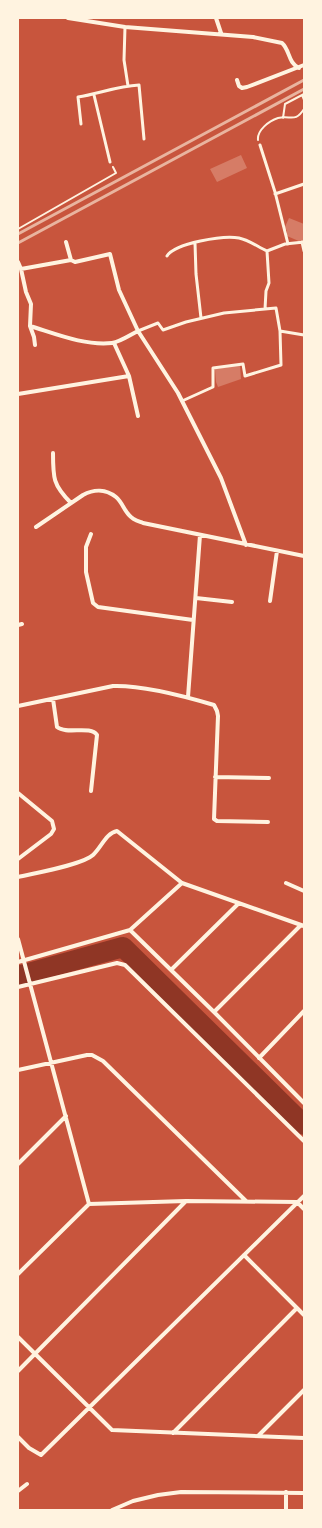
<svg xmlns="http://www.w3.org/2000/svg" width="322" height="1528" font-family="'Public Sans',sans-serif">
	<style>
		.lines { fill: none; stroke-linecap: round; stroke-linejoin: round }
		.river { stroke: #8f3625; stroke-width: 20 }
		.building { fill: #d67c66 }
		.path { stroke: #fff3e0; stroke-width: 2 }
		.service { stroke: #fff3e0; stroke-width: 3 }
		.minor { stroke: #fff3e0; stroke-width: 4 }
		.rail { stroke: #e9b49f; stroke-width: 3 }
	</style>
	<rect width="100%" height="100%" fill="#c8553d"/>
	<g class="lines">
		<!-- river -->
		<path class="river" d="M18,976L123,947L304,1125"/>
	</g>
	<!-- building -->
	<path class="building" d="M241,155L247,168L217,182L210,169Z
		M289,218L304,224V241L301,242L287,236V230L284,229Z
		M240,365L241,379L218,387L216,382L215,369Z"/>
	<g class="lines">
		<!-- path -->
		<path class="path" d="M302,95L304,100
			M283,118L285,104L304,94
			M258,140C257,130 269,121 278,118C291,115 295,123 304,109
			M18,229L116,173L113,167"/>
		<!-- service -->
		<path class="service" d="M125,27L124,60L128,86
			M94,95L110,162
			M81,124L78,97C98,94 117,86 139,85L144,139
			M260,145L275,192L288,244
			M275,194L304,184
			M302,242L304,251
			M195,243L196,274L201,318
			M167,256C175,243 224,235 239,238C249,240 258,247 267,251L285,244L304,242
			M265,309L266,291L269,283L267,251
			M138,331L158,323L163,330L186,322L224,313L276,308L280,331L281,365L245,376L243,364L213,368V387L182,401
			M280,331L304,335"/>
		<!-- minor -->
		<path class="minor" d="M68,18L125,27L253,37L282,43C290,50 288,63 299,68
			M216,18L221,33
			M237,80L239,86L242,88L247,87L304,65
			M66,242L71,260
			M18,262L21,269L26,292L31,304L30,326L34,337L35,345
			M21,269L71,260L75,262L110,254L119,290L138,331L178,393L221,478L246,545
			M30,326C56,334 85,346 112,343C120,342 130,335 138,331
			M114,343L129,376L138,416
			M18,394L129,376
			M53,453C53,478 53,485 71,503
			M36,527L83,495C94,489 106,489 116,497C122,502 124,510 129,515C133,520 138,521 143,523L304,556
			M91,534L86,547V572L93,603L98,607L193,620
			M196,598L232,602
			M270,601L277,551
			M18,625L22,624
			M188,697L200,535
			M53,699L57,727C67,735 90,725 97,735L91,791
			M18,706L113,686C144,685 184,696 214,705L217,711L218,716L214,819L217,821L268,822
			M215,777L269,778
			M18,793L52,821L54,829L51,834L18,859
			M18,877C35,873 82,865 93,855C101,848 106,833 117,831L182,883L304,926
			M286,883L304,891
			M130,930L214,1012L304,1103
			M18,939L89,1204
			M18,962L130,930L182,883
			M171,970L239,903
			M18,987L117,963L125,965L304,1141
			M214,1012L301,925
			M259,1058L304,1011
			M18,1070L87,1055H92L103,1061L246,1201
			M18,1164L66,1116
			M89,1204L186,1201L297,1202L304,1209
			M244,1255L304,1315
			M18,1274L89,1204
			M18,1337L112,1430L304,1438
			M18,1371L186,1201
			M173,1433L297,1308
			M258,1436L304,1390
			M18,1437L29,1448L41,1455L304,1196
			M18,1491L27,1484
			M112,1510L133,1501L158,1495L181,1492L304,1493
			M286,1510V1492"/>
		<!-- rail -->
		<path class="rail" d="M18,234L304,80
			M18,243L304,89"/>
	</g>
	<!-- border -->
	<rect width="322" height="1528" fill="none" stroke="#fff3e0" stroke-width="38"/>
</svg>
